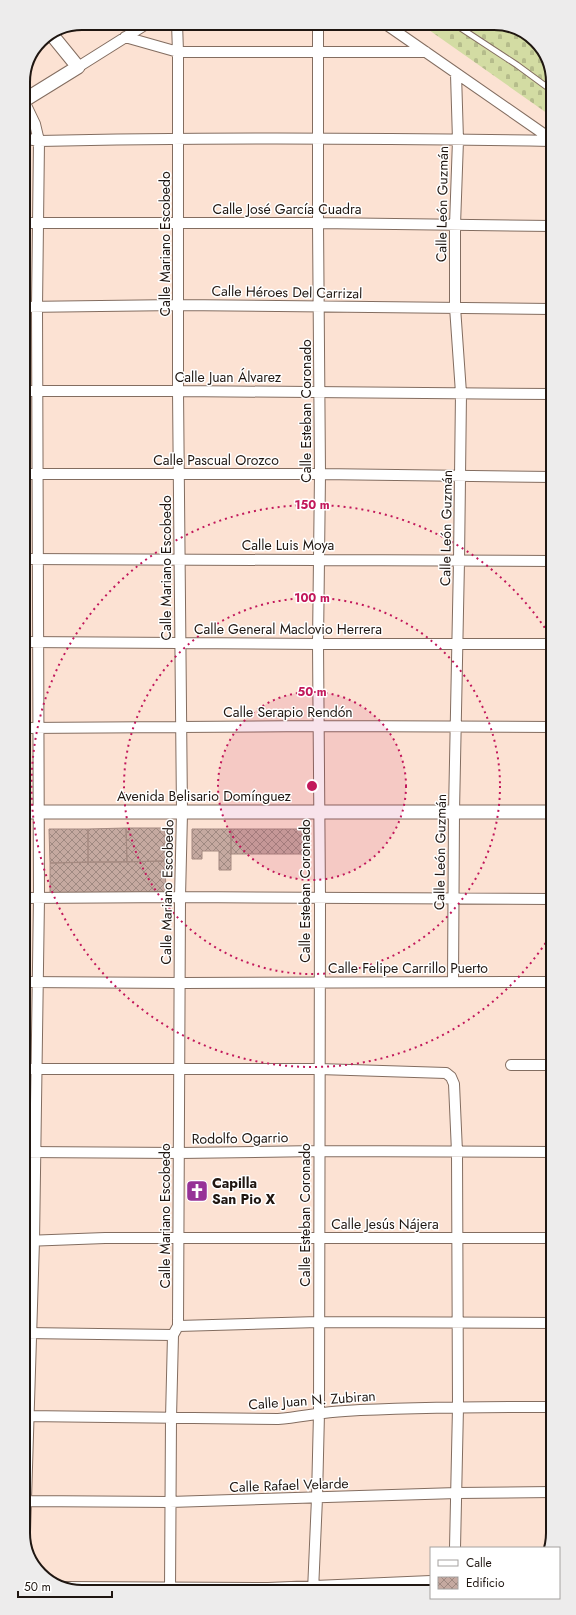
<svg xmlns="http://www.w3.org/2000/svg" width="576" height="1615" font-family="Jost,sans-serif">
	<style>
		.cemetery { fill: url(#cemetery-stones) }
		.building { fill: url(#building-cross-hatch); stroke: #a48980 }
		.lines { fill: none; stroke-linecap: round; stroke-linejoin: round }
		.service-casing { stroke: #836d60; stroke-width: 7 }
		.minor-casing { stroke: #836d60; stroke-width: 12 }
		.tertiary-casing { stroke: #836d60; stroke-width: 15 }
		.service { stroke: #fff; stroke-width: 5 }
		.minor { stroke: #fff; stroke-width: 10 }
		.tertiary { stroke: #fff; stroke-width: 13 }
		.ring { fill: none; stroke: #c2185b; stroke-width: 2; stroke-dasharray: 2 4 }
		.labels { text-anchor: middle; stroke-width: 3; stroke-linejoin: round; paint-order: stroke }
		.street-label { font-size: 14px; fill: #1f1611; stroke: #fff }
		.poi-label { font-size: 14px; font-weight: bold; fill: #1f1611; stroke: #fff; text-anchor: start }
		.rim { fill: none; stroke: #1f1611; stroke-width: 2 }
		.centre { fill: #c2185b; stroke: #fff; stroke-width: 2 }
		.ring-label { font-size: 12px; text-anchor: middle; font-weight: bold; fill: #c2185b; stroke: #fff; stroke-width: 3; stroke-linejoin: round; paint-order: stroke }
	</style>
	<defs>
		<pattern id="cemetery-stones" width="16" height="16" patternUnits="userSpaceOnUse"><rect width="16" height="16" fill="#d3dca3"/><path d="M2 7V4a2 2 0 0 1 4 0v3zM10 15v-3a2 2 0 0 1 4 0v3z" fill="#b5bc8b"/></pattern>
		<pattern id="building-cross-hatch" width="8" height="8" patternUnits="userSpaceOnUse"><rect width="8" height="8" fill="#c5a9a0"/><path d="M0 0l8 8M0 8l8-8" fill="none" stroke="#9f8981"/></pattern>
	</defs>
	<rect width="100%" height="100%" fill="#fce2d3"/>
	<!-- cemetery -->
	<path class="cemetery" d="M419,23H498L530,35L551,66V116Z"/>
	<!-- building -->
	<path class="building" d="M126,828L127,862H88V829Z
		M126,828H165V861L127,862Z
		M49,829H88V862L50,863Z
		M192,829H231V870H219V851H202V859H192Z
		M231,829H304V854H231Z
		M165,861L166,894L50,896V863Z"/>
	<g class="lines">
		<!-- service casing -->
		<g class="service-casing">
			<path id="service" d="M453,23L517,65L551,90"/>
		</g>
		<!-- minor casing -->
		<g class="minor-casing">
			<path id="minor" d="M384,23L551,139
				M125,37L178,52H426
				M78,67L148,23
				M24,101L35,124L39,141L37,307L39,898L34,1241L25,1532
				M23,138L39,141C210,137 380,138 551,141
				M23,223H318L551,226
				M23,307L178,305L551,309
				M24,391H178L551,394
				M24,474H320L552,477
				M24,559L552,561
				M24,642L318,644H552
				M24,728L318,726L552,727
				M24,898L180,897L552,899
				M24,982L180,983L552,982
				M453,982L454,812L459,561L461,393L455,307V225L458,140L456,74
				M511,1065H552
				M24,1069H319L446,1073L451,1077L454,1084L457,1152L458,1407L455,1548
				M25,1152L179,1153L319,1151L552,1152
				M25,1241L105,1238H553
				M178,1326L319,1322L553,1323
				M25,1333L173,1335
				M25,1416L278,1419C301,1417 323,1412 345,1411C414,1407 484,1407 553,1407
				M25,1501L170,1502L457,1493L553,1492
				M65,1587L268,1588L431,1581
				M170,1591L171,1418L173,1335L178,1326L180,897L182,813L178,391V52L177,23
				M313,1591L317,1498L319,1413L320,898L318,644L320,474L318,223V23"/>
		</g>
		<!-- tertiary casing -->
		<g class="tertiary-casing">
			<path id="tertiary" d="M23,101L78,67L52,35
				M24,812H552"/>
		</g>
		<!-- service -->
		<use href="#service" class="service"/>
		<!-- minor -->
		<use href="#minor" class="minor"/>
		<!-- tertiary -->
		<use href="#tertiary" class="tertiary"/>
	</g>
	<!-- distance rings -->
	<circle cx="312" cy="786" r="94" fill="#c2185b" fill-opacity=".12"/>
	<g class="ring">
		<circle cx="312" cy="786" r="94"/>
		<circle cx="312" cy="786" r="188"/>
		<path d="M552 933A281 281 0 1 1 552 639"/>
	</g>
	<!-- icons -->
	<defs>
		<g id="church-square" transform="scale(1.15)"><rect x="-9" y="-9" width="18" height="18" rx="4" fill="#963297" stroke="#fff"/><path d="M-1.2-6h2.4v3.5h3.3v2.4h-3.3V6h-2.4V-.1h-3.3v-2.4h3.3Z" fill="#fff"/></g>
	</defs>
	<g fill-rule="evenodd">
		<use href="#church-square" x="197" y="1191"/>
	</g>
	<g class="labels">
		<!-- street labels -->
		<g class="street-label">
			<text transform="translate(442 204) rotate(-89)" y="5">Calle León Guzmán</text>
			<text x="287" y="214">Calle José García Cuadra</text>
			<text transform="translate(165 244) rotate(-90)" y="5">Calle Mariano Escobedo</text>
			<text transform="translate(287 292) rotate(1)" y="5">Calle Héroes Del Carrizal</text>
			<text x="228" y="382">Calle Juan Álvarez</text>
			<text transform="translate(306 411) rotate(-90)" y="5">Calle Esteban Coronado</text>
			<text x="216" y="465">Calle Pascual Orozco</text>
			<text transform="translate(446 528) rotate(-89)" y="5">Calle León Guzmán</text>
			<text x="288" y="550">Calle Luis Moya</text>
			<text transform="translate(166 568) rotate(-90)" y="5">Calle Mariano Escobedo</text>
			<text x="288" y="634">Calle General Maclovio Herrera</text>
			<text x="288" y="717">Calle Serapio Rendón</text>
			<text x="204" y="801">Avenida Belisario Domínguez</text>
			<text transform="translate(440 852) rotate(-89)" y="5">Calle León Guzmán</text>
			<text transform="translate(305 891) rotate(-90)" y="5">Calle Esteban Coronado</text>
			<text transform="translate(167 892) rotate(-89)" y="5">Calle Mariano Escobedo</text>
			<text x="408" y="973">Calle Felipe Carrillo Puerto</text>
			<text transform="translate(240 1138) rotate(-1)" y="5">Rodolfo Ogarrio</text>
			<text transform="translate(305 1215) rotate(-90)" y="5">Calle Esteban Coronado</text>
			<text transform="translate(165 1216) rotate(-90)" y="5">Calle Mariano Escobedo</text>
			<text x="385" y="1229">Calle Jesús Nájera</text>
			<text transform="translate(312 1400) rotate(-4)" y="5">Calle Juan N. Zubiran</text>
			<text transform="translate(289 1485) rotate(-2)" y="5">Calle Rafael Velarde</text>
		</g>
		<!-- poi labels -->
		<g class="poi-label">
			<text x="212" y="1188">Capilla<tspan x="212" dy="16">San Pio X</tspan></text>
		</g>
	</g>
	<!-- crop -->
	<path d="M0 0H576V1615H0ZM82 30H494A52 52 0 0 1 546 82V1533A52 52 0 0 1 494 1585H82A52 52 0 0 1 30 1533V82A52 52 0 0 1 82 30Z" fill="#edecec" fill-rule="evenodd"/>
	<path class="rim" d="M82 30H494A52 52 0 0 1 546 82V1533A52 52 0 0 1 494 1585H82A52 52 0 0 1 30 1533V82A52 52 0 0 1 82 30Z"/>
	<circle cx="312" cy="786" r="6" class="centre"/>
	<g class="ring-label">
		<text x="312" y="509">150 m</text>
		<text x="312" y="602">100 m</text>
		<text x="312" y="696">50 m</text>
	</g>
	<!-- legend -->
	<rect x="430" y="1547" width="130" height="52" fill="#ffffff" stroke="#a5a2a0"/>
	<rect x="438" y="1560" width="20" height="6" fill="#ffffff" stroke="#a5a2a0"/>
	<text x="466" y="1567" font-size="12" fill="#1f1611">Calle</text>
	<rect x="438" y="1577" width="20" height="12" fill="url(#building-cross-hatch)" stroke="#a5a2a0"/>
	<text x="466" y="1587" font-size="12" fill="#1f1611">Edificio</text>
	<!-- scale -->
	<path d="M18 1591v6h94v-6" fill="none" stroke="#1f1611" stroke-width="2"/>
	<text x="24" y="1591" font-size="12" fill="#1f1611" stroke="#ffffff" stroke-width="3" paint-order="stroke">50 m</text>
</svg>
